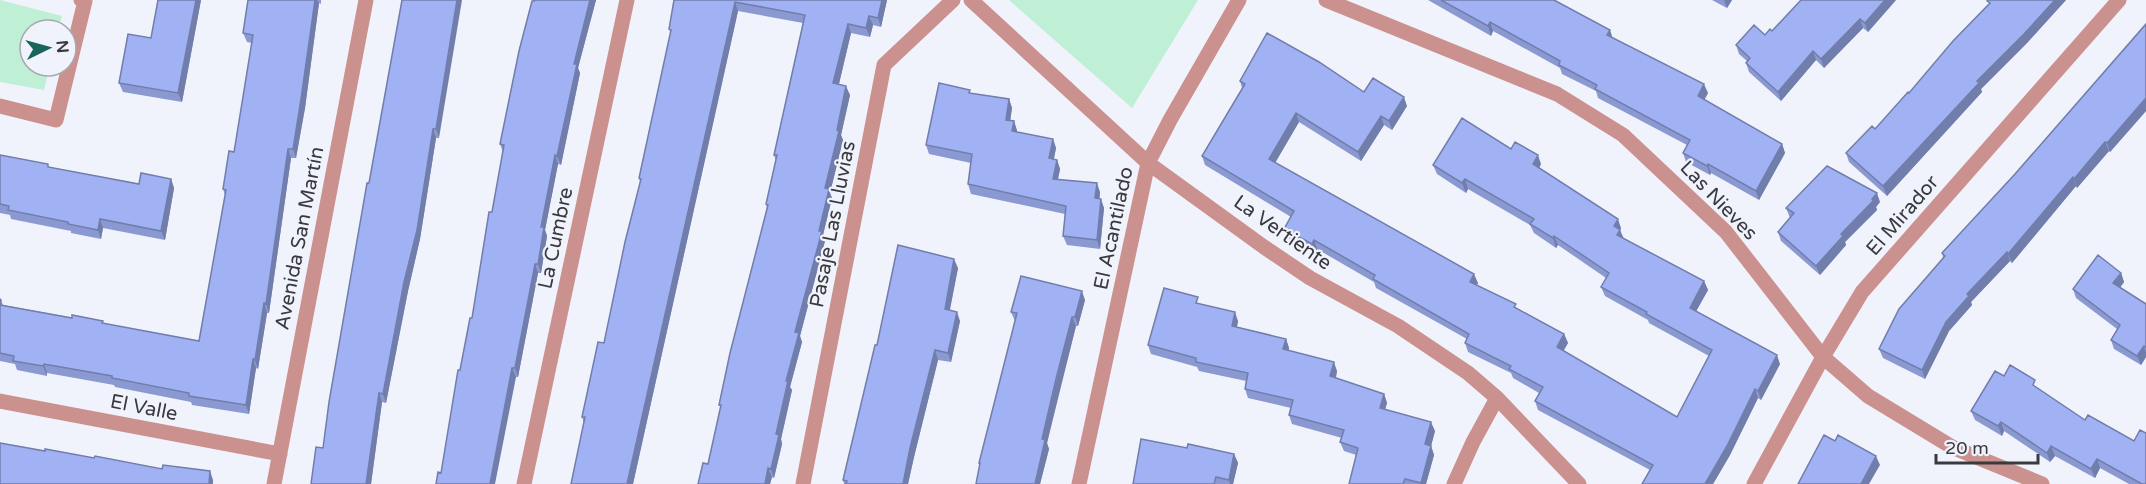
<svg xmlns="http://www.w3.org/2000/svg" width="2146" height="484" font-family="'Varela Round',sans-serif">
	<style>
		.green { fill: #bfefd5 }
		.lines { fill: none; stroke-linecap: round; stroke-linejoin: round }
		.minor { stroke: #cb918f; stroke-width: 15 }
		.wall { fill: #8a99d2 }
		.shaded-wall { fill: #717dab }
		.building { fill: #a1b2f4; stroke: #717dab; stroke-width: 1.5 }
		.labels { text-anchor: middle; stroke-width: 4.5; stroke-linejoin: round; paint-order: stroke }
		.street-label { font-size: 20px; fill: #393a3e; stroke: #f1f3fc }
	</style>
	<rect width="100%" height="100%" fill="#f1f3fc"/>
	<!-- green -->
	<path class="green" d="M0,0L62,16L58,30H30V66H50L44,90L0,82Z
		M1009,0H1198L1132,108Z"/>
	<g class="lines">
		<!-- minor -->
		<path class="minor" d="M971,0L1148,163L1264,247L1310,278L1398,326L1468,373L1497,398L1579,484
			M1326,0L1557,94L1623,135L1726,232L1823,357L1868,396L1952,447L2042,484
			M0,106L56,120L85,1L81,0
			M0,401L280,454
			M274,484L366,0
			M524,484L627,0
			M803,484L884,65L953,0
			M1079,484L1148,163L1170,120L1239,0
			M1454,484L1473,442L1497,398
			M1754,484L1823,357L1862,292L2119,0"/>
	</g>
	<!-- wall -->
	<path class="wall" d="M158,0H201L182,102L123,92L119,83L151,38Z
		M248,0H321V4L319,3L305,108L296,158H291L269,313H267L258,369L256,368L249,414L192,405L191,402L115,387L114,385L47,373V376L17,370L15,364L0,361V299L1,300L3,305L199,341L225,195L223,189L234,152L252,43L247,42L243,33Z
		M402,0L439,138H436L420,239L408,291L386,403L382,402L371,484H311L323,448Z
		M534,0H596L578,68L580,73L561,165L558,164L545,230L547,236L541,273H538L518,377H516L441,473L460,370L472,318L503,152L500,144Z
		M674,0H887L881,27L873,25L870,37L851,33L839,84L850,95L841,135L843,140L830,193L832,198L823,235L825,241L800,336L802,342L790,387L792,390L781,439L782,444L774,478L772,477L770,484H698L708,464L721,408L719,405L767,208L766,204L776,161L774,155L803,23L738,11L633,484H571L584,423L582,417L604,343L640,182L639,178L671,34L669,29Z
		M1428,0H1554L1612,37L1708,93L1704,100L1782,144L1785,153L1759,200L1711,173L1710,175L1686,162L1683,153L1687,145L1598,98L1596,91L1562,74L1560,68L1493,31L1491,36Z
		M1712,0H1732L1727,8Z
		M1896,0L1868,32L1863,28L1824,68L1816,60L1781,101L1749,72L1746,63L1747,61L1739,54L1736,45L1765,35L1772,31Z
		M1988,0H2066L2027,43L1981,89L1982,92L1887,196L1849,162L1846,153L1875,129L1909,93L1989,4Z
		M2146,24V111L2110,152L2109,151L2077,188L2076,186L2012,263L2010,261L1971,302L1972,305L1949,331L1925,379L1883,358L1879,349L1943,257L1942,253L2015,174Z
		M1240,81L1364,92L1407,106L1392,130L1384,125L1361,161L1299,122L1275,163L1478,283L1477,285L1518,309L1564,334L1568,343L1563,351L1677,417L1709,356L1649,323L1648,320L1605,296L1601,287L1606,278L1558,245L1556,248L1534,233L1530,225L1468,189L1466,193L1437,174L1433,165L1511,149L1541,164L1539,168L1621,228L1620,230L1623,239L1704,281L1708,290L1696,311L1780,364L1761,400L1758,398L1730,455L1713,484H1642L1650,470L1538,410L1535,401L1539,393L1513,378L1511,373L1468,352L1465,343L1467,339L1376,288L1374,282L1317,249L1315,253L1287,238L1284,229L1291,217L1205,165L1202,156L1242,88Z
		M971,93L1009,99L1012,108L1010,121H1014L1017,132L1053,139L1056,148L1054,159L1057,160L1060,169L1058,179L1100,192L1099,199L1104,208L1100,249L1067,245L1063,236L1065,214L971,194L968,184L971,163L929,154L926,145Z
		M0,155L49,167L139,184L171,179L174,188L165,240L103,228L101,239L71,233V231L11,219L10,215L0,213Z
		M1880,202L1876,207L1877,210L1845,242L1846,245L1820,275L1781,241L1778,232L1790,218L1786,208Z
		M958,268L950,310L960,321L951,362L938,360L914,457L908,484H844L843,480L877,345Z
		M2121,273L2124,282L2120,288L2146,304V357L2141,365L2114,349L2111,340L2117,329L2076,298L2073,289Z
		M1085,300L1078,326H1076L1060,388L1047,443L1049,449L1040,484H976L980,465L979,463L1015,321L1011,312Z
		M1200,304L1238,321L1237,327L1286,339L1289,348L1288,351L1337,371L1336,378L1384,394L1387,403L1385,409L1435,431L1431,446L1434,455L1426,484H1349L1356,455L1344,451L1340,442L1342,438L1292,424L1289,415L1291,408L1248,398L1245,389L1246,381L1199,371L1197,367L1151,354L1148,345Z
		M2004,376L2038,388L2146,484H2129L2100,468L2095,478L2055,456L2050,462L2004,431L2002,436L1975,420L1971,411Z
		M1187,448L1234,454L1238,463L1233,484H1133Z"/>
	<!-- shaded-wall -->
	<path class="shaded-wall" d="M196,0H201L182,102L178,93Z
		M315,0H317L319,3L305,108L296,158L293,149Z
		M457,0H462L439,138L436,129Z
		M590,0H596L578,68L580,73L561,165L557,156L574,64Z
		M882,0H887L881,27L878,18Z
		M1724,0H1732L1727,8Z
		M1885,0H1896L1868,32L1865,23Z
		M2055,0H2066L2027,43L1981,89L1982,92L1887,196L1883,186L1977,81Z
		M735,2L738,11L633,484H627Z
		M869,16L873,25L870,37L866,28Z
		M1860,19L1863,28L1824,68L1821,59Z
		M1490,22L1493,31L1491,36L1488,26Z
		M848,24L851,33L837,92L833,83Z
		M1610,30L1613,39L1607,35Z
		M1813,51L1816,60L1781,101L1778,92Z
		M1704,84L1708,93L1701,106L1698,96Z
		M846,86L850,95L841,135L843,140L830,193L832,198L823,235L825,241L800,336L802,342L790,387L792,390L781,439L782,444L774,478L771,469L776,434L795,332L819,231L825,188Z
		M1404,97L1407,106L1392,130L1389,121Z
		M2146,98V111L2110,152L2107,143Z
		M1009,99L1012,108L1009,129L1006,120Z
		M1296,113L1299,122L1272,168L1269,159Z
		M1381,116L1384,125L1361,161L1358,152Z
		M1014,121L1017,130L1016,140L1012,131Z
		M433,129L436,138L420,239L408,291L386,403L383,394Z
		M1053,139L1056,148L1052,167L1049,158Z
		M2105,142L2109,151L2077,188L2074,179Z
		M1782,144L1785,153L1759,200L1756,191Z
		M288,149L291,158L269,313L266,304Z
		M555,155L558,164L545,230L547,236L541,273L538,264L541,227Z
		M1538,155L1541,164L1536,173L1533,164Z
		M1057,160L1060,169L1056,188L1053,179Z
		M1708,164L1711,173L1710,175L1707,166Z
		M2073,177L2076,186L2012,263L2008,254Z
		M171,179L174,188L165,240L161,231Z
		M1465,179L1468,189L1466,193L1462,183Z
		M1097,183L1100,192L1099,207L1095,198Z
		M1877,193L1880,202L1876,207L1877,210L1845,242L1846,245L1820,275L1816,266L1841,234Z
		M1101,199L1104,208L1100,249L1097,240Z
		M100,219L103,228L101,239L98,230Z
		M1618,219L1621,228L1617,235L1614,226Z
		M1620,230L1624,239L1617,235Z
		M1554,236L1558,245L1556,248L1553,238Z
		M1314,240L1317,249L1315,253L1312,244Z
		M2007,252L2010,261L1971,302L1972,305L1949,331L1925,379L1922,370L1946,322L1967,294Z
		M954,259L958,268L948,318L945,309Z
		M535,264L538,273L518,377L515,368Z
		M2121,273L2124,282L2116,292L2113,283Z
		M1474,274L1478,283L1473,291L1470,282Z
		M1704,281L1708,290L1693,317L1690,308Z
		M1082,291L1085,300L1078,326L1075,317Z
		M264,303L267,313L258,369L255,360Z
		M957,312L960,321L951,362L948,353Z
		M1235,312L1238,321L1235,335L1232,326Z
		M1072,317L1076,326L1047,443L1049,449L1040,484H1035L1042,439Z
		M1564,334L1568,343L1560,357L1557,347Z
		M1286,339L1289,348L1287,358L1283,349Z
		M2144,346L2146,353V357L2141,365L2137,356Z
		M935,350L938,360L914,457L908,484H903L910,448Z
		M1777,355L1780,364L1761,400L1758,391Z
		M253,359L256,368L249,414L246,405Z
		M1334,362L1337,371L1334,385L1330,376Z
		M44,364L47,373V376L43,366Z
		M512,368L516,377L495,484H490Z
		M1755,389L1758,398L1730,455L1713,484H1705Z
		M379,393L382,402L371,484H366Z
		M1384,394L1387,403L1383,417L1380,408Z
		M1431,422L1435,431L1431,446L1434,455L1426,484H1421L1425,444Z
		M2001,422L2004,431L2002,436L1998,426Z
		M2051,446L2055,456L2050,462L2047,453Z
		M1234,454L1238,463L1233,484H1230L1229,480Z
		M1876,456L1880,465L1869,484H1861Z
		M2097,459L2100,468L2095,478L2091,469Z
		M768,468L772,477L770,484H765Z
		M210,471L213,480V484H209Z"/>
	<!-- building -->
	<path class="building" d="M158,0H196L178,93L119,83L128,34L151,38Z
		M248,0H315L301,99L293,149H288L266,304L264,303L255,360L253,359L246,405L189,396V393L112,378V376L44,364L43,366L13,361L14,356L0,353V299L1,300L0,305L72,318V315L103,321L102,323L199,341L226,190L223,189L229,151L234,152L253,35L243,33Z
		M402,0H457L436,129H433L417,230L404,282L383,394L379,393L366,484H311L316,447L323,448L329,402L367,183H369Z
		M534,0H590L574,64H577L557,156L555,155L541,227H544L538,264H535L515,368H512L490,484H436L438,472L441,473L458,370H460L470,318H472L489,212H492L504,145L500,144L519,51L532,1H534Z
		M674,0H882L878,18L869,16L866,28L848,24L833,83L846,86L837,130L839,131L825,188L829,189L819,231H822L795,332L799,333L786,381H788L776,434L779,435L771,469L768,468L765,484H698L703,463L708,464L721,405H719L730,353L768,205L766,204L777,155H774L805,15L735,2L627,484H571L585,417H582L598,342L604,343L625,242L641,179L639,178L671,30L669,29Z
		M1441,0H1554L1610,30L1607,35L1704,84L1698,96L1782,144L1756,191L1708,164L1707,166L1683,153L1690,140L1595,89L1597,85L1559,65L1560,61L1490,22L1488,26Z
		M1801,0H1885L1865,23L1860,19L1821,59L1813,51L1778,92L1746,63L1750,58L1736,45L1754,25L1765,35L1770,29L1772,31Z
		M1988,0H2055L2024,34L1977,81L1979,83L1883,186L1846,153L1872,126L1875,129L1908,92L1909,93L1953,41L1990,3L1987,1Z
		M2146,24V98L2107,143L2105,142L2074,179L2073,177L2008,254L2007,252L1967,294L1969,296L1946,322L1922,370L1879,349L1899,309L1945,256L1942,253L2015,174Z
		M1267,33L1319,62L1364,92L1373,78L1404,97L1389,121L1381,116L1358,152L1296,113L1269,159L1474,274L1470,282L1516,304L1514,307L1564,334L1557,347L1677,417L1712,350L1646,314L1647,312L1601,287L1609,273L1554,236L1553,238L1530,224L1534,219L1465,179L1462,183L1433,165L1462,118L1511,149L1515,142L1538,155L1533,164L1618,219L1614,226L1620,230L1617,235L1704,281L1690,308L1777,355L1758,391L1755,389L1727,446L1705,484H1642L1653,465L1535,401L1543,387L1509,369L1511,366L1465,343L1469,334L1373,279L1375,275L1314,240L1312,244L1284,229L1294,211L1202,156L1245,84L1240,81Z
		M939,83L970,90L969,93L1009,99L1006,120L1014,121L1012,131L1053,139L1049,158L1057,160L1053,179L1097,183L1095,198L1101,199L1097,240L1063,236L1066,206L968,184L972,154L926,145Z
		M0,155L48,164V167L139,184L141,173L171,179L161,231L100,219L98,230L68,224V222L8,210L9,206L0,204Z
		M1827,166L1877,193L1872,199L1873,201L1841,234L1843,236L1816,266L1778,232L1794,213L1786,208Z
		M898,245L954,259L945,309L957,312L948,353L935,350L910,448L903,484H846L847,481L843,480L875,345H877Z
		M2098,255L2121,273L2113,283L2146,304V347L2144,346L2137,356L2111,340L2120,325L2073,289Z
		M1021,276L1082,291L1075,317H1072L1056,379L1042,439L1045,440L1035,484H976L980,463H979L1017,313L1011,312Z
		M1164,288L1198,297L1196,303L1235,312L1232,326L1286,339L1283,349L1334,362L1330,376L1384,394L1380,408L1431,422L1425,444L1431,446L1421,483L1405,479L1403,484H1349L1358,448L1340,442L1344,430L1289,415L1293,400L1245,389L1248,373L1196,362V358L1148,345Z
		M2010,365L2035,380L2033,385L2085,420L2088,415L2134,441L2140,430L2146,433V484H2142L2097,459L2091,469L2051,446L2047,453L2001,422L1998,426L1971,411L1995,371L2004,376Z
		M1824,435L1835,441L1838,435L1876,456L1861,484H1798Z
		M1141,439L1187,448L1188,444L1234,454L1229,480L1216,477L1214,484H1133Z
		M0,443L45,451V449L94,458L95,456L162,469L163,465L210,471L209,484H0Z"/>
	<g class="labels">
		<!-- street labels -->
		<g class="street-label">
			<text transform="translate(1719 200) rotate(46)" y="7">Las Nieves</text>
			<text transform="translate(1902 215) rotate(-49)" y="7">El Mirador</text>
			<text transform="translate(832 224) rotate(-79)" y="7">Pasaje Las Lluvias</text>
			<text transform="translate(1113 228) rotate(-78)" y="7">El Acantilado</text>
			<text transform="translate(1283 232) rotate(35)" y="7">La Vertiente</text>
			<text transform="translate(299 238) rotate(-79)" y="7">Avenida San Martín</text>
			<text transform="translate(555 238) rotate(-78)" y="7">La Cumbre</text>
			<text transform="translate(144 407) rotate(11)" y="7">El Valle</text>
		</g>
	</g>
	<!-- north arrow -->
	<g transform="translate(48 48) rotate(85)"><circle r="28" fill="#f1f3fc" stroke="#a7a9b0" stroke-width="1.5"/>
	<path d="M0-4.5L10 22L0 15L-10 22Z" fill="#19645b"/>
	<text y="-9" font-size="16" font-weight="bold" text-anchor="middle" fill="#393a3e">N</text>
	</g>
	<!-- scale -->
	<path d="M1936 454v9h102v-9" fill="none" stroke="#393a3e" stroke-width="3"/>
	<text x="1945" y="454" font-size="18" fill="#393a3e" stroke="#f1f3fc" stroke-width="4.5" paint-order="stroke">20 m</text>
</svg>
